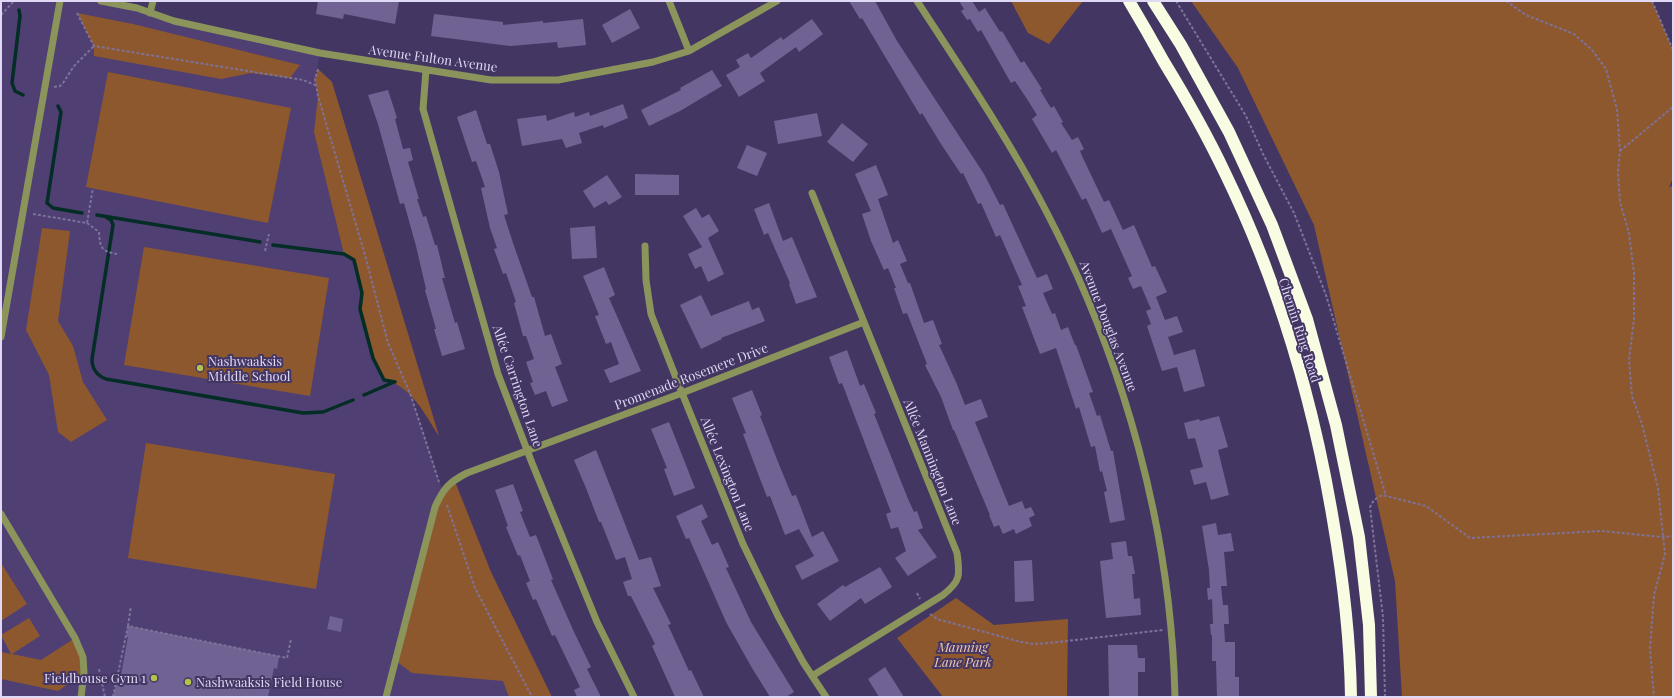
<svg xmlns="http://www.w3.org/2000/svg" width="1674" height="698" font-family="'Playfair Display',serif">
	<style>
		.built { fill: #4f3f73 }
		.green { fill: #8e582e }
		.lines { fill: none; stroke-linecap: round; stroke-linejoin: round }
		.stream { stroke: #042d25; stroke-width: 3.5 }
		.building { fill: #706394 }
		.path { stroke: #7d7298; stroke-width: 2; stroke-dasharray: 3 2; stroke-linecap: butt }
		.minor { stroke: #8a945b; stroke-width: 7 }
		.highway { stroke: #f7fce2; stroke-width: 12 }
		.poi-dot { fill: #b2c34c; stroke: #443663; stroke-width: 1.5 }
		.labels { text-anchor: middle; stroke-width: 4; stroke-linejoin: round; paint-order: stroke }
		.street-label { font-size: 13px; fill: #dfd9f5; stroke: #443663 }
		.poi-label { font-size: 13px; fill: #dfd9f5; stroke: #443663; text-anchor: start }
		.park-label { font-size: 13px; font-style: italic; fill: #f2caae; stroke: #443663 }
	</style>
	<rect width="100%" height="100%" fill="#443663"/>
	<!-- built -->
	<path class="built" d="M3,1H101L174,21L320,53L315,79L410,393L475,588L532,697H1V13Z"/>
	<!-- green -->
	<path class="green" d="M1011,1H1083L1049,44L1028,33Z
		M1191,1H1652L1673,50V178L1669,187L1673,186V697H1402L1395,581L1314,225L1238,68Z
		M77,13L133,24L300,65L290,78L251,73L221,79L94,56V46Z
		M318,69L332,82L439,436C425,415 411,385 384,380L373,358L360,309L362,293L354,260L344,254L314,132L318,96L315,79Z
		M108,72L291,108L268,223L86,187Z
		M42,228L70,231L58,321L73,346L83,382L107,420L71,442L58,432L49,375L26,330Z
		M144,247L329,278L310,396L124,365Z
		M146,443L335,474L316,589L128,558Z
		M454,479L491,572L552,697H509L503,681L412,673L396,661L435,507Z
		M1,563L27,604L1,621Z
		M956,598L994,625L1068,619L1067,697H943L897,638Z
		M29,618L40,636L12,654L41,660L75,638L84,673L58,691L1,679V652L11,654L1,635Z"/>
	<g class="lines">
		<!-- stream -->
		<path class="stream" d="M19,10L20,16L12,83L15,91L23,95
			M58,106L61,112L47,203L53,208L82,213
			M97,215L260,242
			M106,217L111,220L113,225L92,359C92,369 96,375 106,379L303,413L323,412L353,400
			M273,245L344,254L354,260L362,293L360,309L373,358L384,380L395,382
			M364,395L394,382"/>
	</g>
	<!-- building -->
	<path class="building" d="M318,1H399L395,24L344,14L343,19L316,14Z
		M849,1H875L897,41L984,174L1000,205L1003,204L1037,278L1047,274L1053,289L1043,293L1052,314L1055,313L1061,330L1068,327L1075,345H1076L1093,392L1089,393L1097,416L1100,415L1111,451H1113L1125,520L1110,523L1104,492L1107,491L1102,471L1100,472L1095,446L1091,447L1079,407L1076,409L1056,348L1040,354L1022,307L1026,306L1018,286L1022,285L1000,235L996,237L981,203L978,204L963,173L961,174L941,144L922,113L920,115L862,18L860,19Z
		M959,1H972L979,12L985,8L1000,32L1002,31L1021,63L1024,61L1042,89L1040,90L1051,108L1054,106L1063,122L1061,123L1072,140L1078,137L1084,149L1080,151L1082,156L1104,202L1109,200L1123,230L1134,225L1152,267L1155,266L1167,292L1156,297L1165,320L1177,316L1183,332L1168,337L1174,355L1195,349L1205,386L1184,392L1177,367L1162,371L1147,326L1151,324L1146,311L1151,309L1141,286L1133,289L1128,278L1132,276L1111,229L1102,233L1086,198L1082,200L1056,150L1052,153L1032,119L1037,115L1027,99L1015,81L1011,83L981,30L978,32L970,19L967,20L961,11L964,9Z
		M630,9L640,28L612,43L602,25Z
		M434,14L503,22V25L543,21V23L583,19L586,45L558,48L557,42L511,46L431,36Z
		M812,19L823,34L799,52L796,47L760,73L765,81L739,97L726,75L740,67L736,60L748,53L751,58L781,37L783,40Z
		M712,70L722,86L680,111L649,126L641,110L681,90L680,88Z
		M388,90L397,118L395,119L403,149L410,148L413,160L408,162L419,199H417L423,217L426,216L435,245H437L445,278H442L455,323L457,322L465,349L442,356L434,329H436L425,290L426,289L416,246L404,203L400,204L378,124L368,95Z
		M623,104L628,118L604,128L603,125L579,133L582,143L566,148L562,139L522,146L517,119L546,115L547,121L574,112L575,117L589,112L590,116Z
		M476,110L487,144H490L499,172L508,214L504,215L513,243L532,297H534L545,336L551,334L562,364L555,367L568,401L552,407L546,391L535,395L530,383L533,382L526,362L534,359L526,336H523L514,303L516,302L506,273L503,274L494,249L497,248L490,228L481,188L485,187L476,161L472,162L457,117Z
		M817,113L822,136L778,144L774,121Z
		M842,123L868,144L853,162L827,142Z
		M747,145L767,153L757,176L737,168Z
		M876,165L888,195L878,199L893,243L898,240L907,261L900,264L908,283H910L924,323L933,320L942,344L939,345L956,382L965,405L981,399L988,417L975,422L1009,506L1022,501L1025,509L1031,507L1035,515L1029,518L1032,526L1016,534L1014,529L1003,534L999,525L994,527L989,515H990L954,430H953L941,397L925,365L927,364L907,313L903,314L894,288H896L888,268L884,270L871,241L862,214L871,211L855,174Z
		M635,174L679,175V195H635Z
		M607,175L622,197L609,205L606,201L594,208L583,191Z
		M769,203L783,241L792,237L817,297L796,304L789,284L790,283L768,233L764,235L754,209Z
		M696,208L702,218L709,214L719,231L708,238L724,274L708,282L701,266L695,269L688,254L702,247L683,216Z
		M595,226L597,258L572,259L570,228Z
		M604,267L615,295L609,298L641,371L610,383L604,370L619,364L611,342L606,344L595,316L599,315L583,276Z
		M701,295L711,316L749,301L752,310L759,307L765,321L721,338L722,339L701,349L680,305Z
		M847,350L860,386L864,384L876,413L874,414L908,499L914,512L917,511L923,528L918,530L937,557L908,576L895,558L906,551L898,527L891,529L886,514L891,512L842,383L839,384L829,357Z
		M752,390L762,415L760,416L778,462L792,496L796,495L812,537L823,531L839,561L802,580L795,566L814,556L799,529L785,535L770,496L767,497L757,471L743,434L746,433L732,398Z
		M1219,416L1228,447L1218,450L1229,495L1211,500L1206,482L1194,485L1190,470L1203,467L1195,438L1188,439L1184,423L1199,419L1200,421Z
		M669,422L695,488L674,496L664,469L667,468L651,429Z
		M596,450L639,560L651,557L661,586L653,588L671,624L668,625L689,671L691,670L704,697H675L652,646L655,644L631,596H628L623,582L632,579L625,557L616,560L601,522H599L586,488L574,460Z
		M513,484L523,511L520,512L530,537L536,535L553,579L551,580L574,632L591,667L587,669L601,697H577L574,690L580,687L555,635L552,636L536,599L533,600L526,583L530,581L520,555L518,556L506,527L508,526L495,490Z
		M702,504L708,517L701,521L712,545L718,542L729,567L726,568L751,622L794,692L786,697H770L752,668L726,622L689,538L686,539L676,516Z
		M1216,523L1218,535L1231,533L1234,551L1224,552L1227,586H1221L1223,605H1228L1229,624H1224L1225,642H1235V677H1239V696L1236,697H1217L1216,661H1212V635H1211L1210,624H1213L1212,599L1208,600L1207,588H1210L1209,570L1202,526Z
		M1126,541L1128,556H1132L1135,574H1132L1134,599L1140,598L1141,615L1106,618L1100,561L1113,559L1111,543Z
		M1032,560L1034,601L1015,602L1014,561Z
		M880,567L892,587L865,604L861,598L830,621L817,604L843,585L845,587Z
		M330,616L343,619L341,632L327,629Z
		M128,626L279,656L277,669L274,668L268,697L113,696L116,685L119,686L128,637H126Z
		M1108,645H1137L1138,658H1145V672H1138V697H1109Z
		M885,667L904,697H879L868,679Z"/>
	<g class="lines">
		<!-- path -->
		<path class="path" d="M1176,1L1246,116L1264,156L1294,213L1326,295L1386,496
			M1506,1L1526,15L1574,34L1592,50L1606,69L1617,109L1620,151L1618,171L1620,202L1629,233L1634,273V319L1629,360L1632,396L1642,424L1658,488L1665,554L1654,595L1650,649L1654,697
			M1652,1L1673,50
			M77,13L94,46L303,80L315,85
			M1,15L14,1
			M318,69L315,79L318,96L365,255L388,343L410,393L439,482
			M54,87L60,86L63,83L74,66L94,46
			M1620,151L1673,107
			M33,214L87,223L93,188
			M87,223L99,232C100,248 101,251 117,254
			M265,251L269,234
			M447,505L475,588L532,697
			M917,593L920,599
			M930,614L937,619L1021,642L1034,644L1049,643L1163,630
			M128,626L131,606
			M99,669L105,697
			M113,697L128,626L287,658L291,639
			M1385,697L1383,617L1370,507L1374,500L1382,495L1426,506L1470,538L1601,531L1663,537L1673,536"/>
		<!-- minor -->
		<path class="minor" d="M101,1L137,8L174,21L320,53L491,80H558L653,62L689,51L777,1
			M669,1L689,51
			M917,1C962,70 1008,138 1046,211C1124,360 1171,529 1175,697
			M150,13L153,1
			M426,70L423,109L498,374L532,463L597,622L634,697
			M812,193L957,553C960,575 961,581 943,595L812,676
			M645,246L646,280L651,314L682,393L743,544L778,616L803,662L826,697
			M1,337L60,1
			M1,514L75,638L83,657L84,673L81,697
			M386,697L435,507C443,489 449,482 467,473L682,393L864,322"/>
		<!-- highway -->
		<path class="highway" d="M1129,1C1141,21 1153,42 1164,62C1186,98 1207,135 1225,173C1278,282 1313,400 1333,520C1343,578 1350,638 1351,697
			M1153,1L1181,45L1229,132L1272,225L1307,319L1336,425L1359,537L1369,625L1371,697"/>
	</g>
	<!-- markers -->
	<g class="poi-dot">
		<circle cx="200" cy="368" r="4"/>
		<circle cx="154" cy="678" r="4"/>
		<circle cx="188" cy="682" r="4"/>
	</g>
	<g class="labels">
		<!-- street labels -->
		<g class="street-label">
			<text transform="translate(433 58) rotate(8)" y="5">Avenue Fulton Avenue</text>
			<text transform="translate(1109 326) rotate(69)" y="5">Avenue Douglas Avenue</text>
			<text transform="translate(1300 330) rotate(72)" y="5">Chemin Ring Road</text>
			<text transform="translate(691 376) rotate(-21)" y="5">Promenade Rosemere Drive</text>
			<text transform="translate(518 386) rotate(71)" y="5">Allée Carrington Lane</text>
			<text transform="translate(933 462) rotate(68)" y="5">Allée Mannington Lane</text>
			<text transform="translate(728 474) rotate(68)" y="5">Allée Lexington Lane</text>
		</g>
		<!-- poi labels -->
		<g class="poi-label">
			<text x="208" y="366">Nashwaaksis<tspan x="208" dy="15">Middle School</tspan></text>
			<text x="146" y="683" text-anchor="end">Fieldhouse Gym 1</text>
			<text x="196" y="687">Nashwaaksis Field House</text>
		</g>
		<!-- park labels -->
		<g class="park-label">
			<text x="963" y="652">Manning<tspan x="963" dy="15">Lane Park</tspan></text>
		</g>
	</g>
	<!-- border -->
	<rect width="1674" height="698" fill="none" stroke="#dfd9f5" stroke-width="4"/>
</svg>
